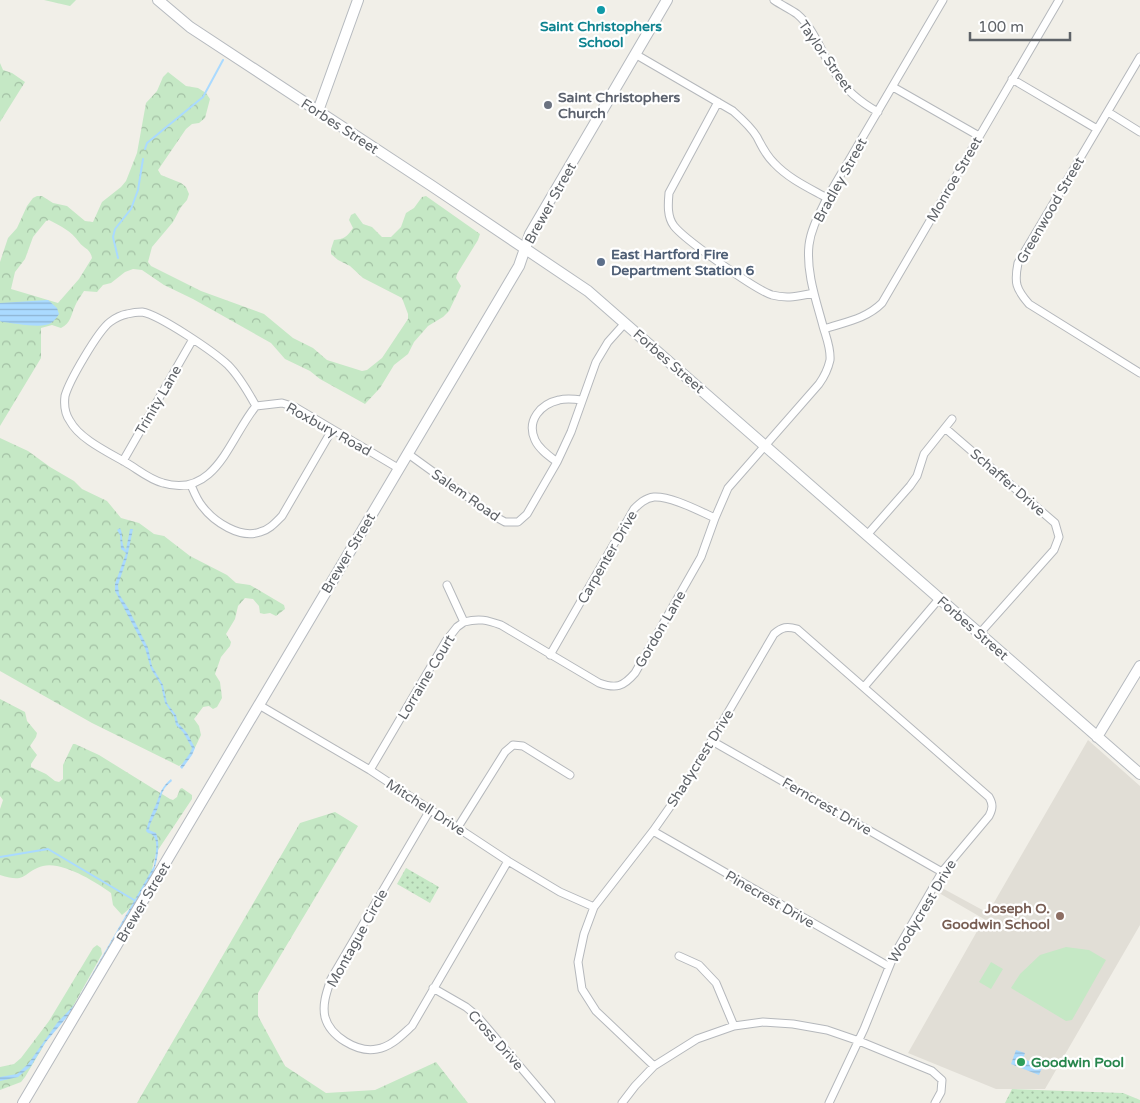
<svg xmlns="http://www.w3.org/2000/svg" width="1140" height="1103" font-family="'Varela Round',sans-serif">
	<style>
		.education { fill: #e1ded6 }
		.grass { fill: url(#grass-dots) }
		.forest { fill: url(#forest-crowns); fill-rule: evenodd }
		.garden { fill: #c5e8c5 }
		.water { fill: url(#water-rules) }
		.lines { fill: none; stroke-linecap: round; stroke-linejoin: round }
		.stream { stroke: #aadaff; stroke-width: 2 }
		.street-casing { stroke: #b5b8bc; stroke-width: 9 }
		.secondary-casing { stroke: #b6babf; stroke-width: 12 }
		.street { stroke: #fff; stroke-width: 7 }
		.secondary { stroke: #fff; stroke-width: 10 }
		.culture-dot { fill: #0f9aa8; stroke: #fff; stroke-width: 2 }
		.worship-dot { fill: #6b7280; stroke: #fff; stroke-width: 2 }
		.service-dot { fill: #5c6f8a; stroke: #fff; stroke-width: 2 }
		.education-dot { fill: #8d6e63; stroke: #fff; stroke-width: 2 }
		.leisure-dot { fill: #2e9e5b; stroke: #fff; stroke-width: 2 }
		.labels { text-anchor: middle; stroke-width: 4.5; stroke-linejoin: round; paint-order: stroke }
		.culture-label { font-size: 14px; font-weight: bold; fill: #0d838f; stroke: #fff }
		.street-label { font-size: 14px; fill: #5f6368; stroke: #fff }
		.worship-label { font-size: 14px; font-weight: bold; fill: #5b616d; stroke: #fff; text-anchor: start }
		.service-label { font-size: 14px; font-weight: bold; fill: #4e5e75; stroke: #fff; text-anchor: start }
		.education-label { font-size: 14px; font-weight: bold; fill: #785e54; stroke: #fff; text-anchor: end }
		.leisure-label { font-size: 14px; font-weight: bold; fill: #27864d; stroke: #fff; text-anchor: start }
	</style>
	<defs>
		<pattern id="grass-dots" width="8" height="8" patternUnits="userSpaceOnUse" patternTransform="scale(1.25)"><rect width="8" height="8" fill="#c5e8c5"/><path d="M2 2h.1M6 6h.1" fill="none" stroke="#a3c0a4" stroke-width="1.8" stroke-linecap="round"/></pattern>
		<pattern id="forest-crowns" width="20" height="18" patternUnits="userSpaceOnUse" patternTransform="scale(1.25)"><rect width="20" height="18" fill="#c5e8c5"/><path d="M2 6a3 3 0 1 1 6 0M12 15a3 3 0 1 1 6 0" fill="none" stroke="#a3c0a4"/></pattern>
		<pattern id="water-rules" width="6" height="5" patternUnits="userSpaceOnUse" patternTransform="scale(1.25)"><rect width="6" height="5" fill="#aadaff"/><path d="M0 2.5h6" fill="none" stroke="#8eb4d2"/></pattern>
	</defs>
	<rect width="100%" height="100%" fill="#f1efe8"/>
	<!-- education -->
	<path class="education" d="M1088,740L1140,786V925L1045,1089H996L908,1053L984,919L939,893L942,888L988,913Z"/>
	<!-- grass -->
	<path class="grass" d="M406,868L439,887L430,903L397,884Z
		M1012,1089L1123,1093L1140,1100V1103H1005Z"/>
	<!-- forest -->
	<path class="forest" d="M44,0H76L70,6Z
		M0,63L3,70L12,73L25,82L0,122Z
		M168,72L186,86L198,88L206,93L210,99L205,118L199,123L192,124L186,129L158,170L161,175L181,183L186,187L189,194L187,200L181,207L173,222L152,247L148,262L151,266L201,291L264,314L293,338L313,348L327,360L362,371L367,370L382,358L408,319V314L402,298L363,278L350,266L338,260L331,254V249L334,240C344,239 347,237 353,228L349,220L351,215L355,213L363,224L372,227L382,237H391L401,227L406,213L414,208L422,197L426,196L480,234L478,240L457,274L456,278L461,286L449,311L443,317L428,326L414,342L408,354L394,365L380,388L365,404L320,379L310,371L285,359L271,343L193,299L164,285L142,270L133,269L125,272L111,283L103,285L97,292L84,291C81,296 77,301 75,306C71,315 71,323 61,328L52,325L41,328V358L0,426V262L8,238L17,228L27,206L33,198L37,196H42L53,203L67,206L85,221L93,222L102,202L121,187L126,181L137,153L146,103L157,91L163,77ZM49,220C61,226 71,231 79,242C84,249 90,248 92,258L79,279L58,303L11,289L15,272L25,259L33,237L46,221Z
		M0,438L28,451L50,467L74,481L82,489L107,501L121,518L139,523L154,534L164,536L190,556L227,575L236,583L250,585L284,605L285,609L276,616L270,613L264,614L260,613L259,606L253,599L245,598L238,606L235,619L226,634L231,642L230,646L221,657L215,674L220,682L222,698L217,707L213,709L209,706L203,707L194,719L199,726L201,735C196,745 190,761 179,766L92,723L0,671Z
		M0,699L25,712L27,721L37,733L36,737L30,746L37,755L31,764V767L46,774L55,781L59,782L63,779V765L73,744H75L99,755L170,799L173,800L177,797L180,789L182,788L192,795V799L156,853L151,874L137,897L130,908L122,915L113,905L111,893C96,882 62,861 43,866C22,872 28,884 0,875V809L3,800L0,796Z
		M335,812L358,826L258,993V1016L285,1066L326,1093L375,1090L436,1062L468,1103H137L300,823Z
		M97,945L101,948L102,954L71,1010L53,1030L25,1077L21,1082L0,1090V1067L14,1064L21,1058L49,1021L93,948Z"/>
	<!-- garden -->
	<path class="garden" d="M1066,947L1089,950L1106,960L1072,1020L1066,1021L1011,988L1020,974L1040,955Z
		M991,962L1003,969L991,989L979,982Z"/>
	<!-- water -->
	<path class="water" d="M48,300L57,308L59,314C57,317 54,321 51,323C43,329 13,323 2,322L0,321V303Z
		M120,528C124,535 120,544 126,550L130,529H133L127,558L118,585L119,594L128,608L148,648L152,666L163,685L167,703L176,715L178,723L187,733L195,748L192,755L182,769L180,767L190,753L192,748L183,732L176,725L174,716L165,703L161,685L151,669L145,648L115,591V584L126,553L121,549L120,535L117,530Z
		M171,779L172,781C160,790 162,797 157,810C154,817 150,822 149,830L156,833C161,846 157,861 153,874L73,1010L45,1043L31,1066L18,1077L0,1081V1077L17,1074L28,1064L57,1023L75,1004L154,866C155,856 161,835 148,833L146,831C148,823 150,818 153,811C160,798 158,790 171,779Z
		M1016,1050L1025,1053L1023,1059L1034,1063L1037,1057L1045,1060L1039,1075L1011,1064Z"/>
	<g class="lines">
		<!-- stream -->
		<path class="stream" d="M145,149L147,143L203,97L223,60
			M118,258L113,237L115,229L131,209L138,190L143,159
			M0,857L48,849L134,900"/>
		<!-- street casing -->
		<g class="street-casing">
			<path id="street" d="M774,0C781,5 790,9 797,14C815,29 822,55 835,73C846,91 860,102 878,112
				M635,54L733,111C742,119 751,127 757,137C762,147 766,155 774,163C789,179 809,188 827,198
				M1140,57L1018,263C1014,283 1016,289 1029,304L1140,373
				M1012,79L1097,129
				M893,87L979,136
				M718,102L669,193C668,204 667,217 674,226C685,240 756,290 772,295C787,299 800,296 814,293
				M1108,112L1140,132
				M824,329C845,322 866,319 882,303L1059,0
				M256,406C230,437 216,499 163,483C151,480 141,472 130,465C112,454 80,440 70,421C65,414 64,404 65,396C69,381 98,331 110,322C114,319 121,315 127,314C131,313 138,312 142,312C160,315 214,352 228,365C240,377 248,392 256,406L282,403L295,407L398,468
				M945,428L1055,523L1059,537L1054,550L980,633
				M407,453L494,516L505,522H518L527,514L557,462L571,432L596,362L608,342L625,323
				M123,461L193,339
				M557,462C549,456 539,449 535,440C526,420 541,404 559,400C566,398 575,399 582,400
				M191,485C194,492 197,500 202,506C214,522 240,539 260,532C269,530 275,523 282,516L332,430
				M867,535L910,486L917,476L924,454L952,419
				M464,622C479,618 487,620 501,625L599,683C616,689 623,687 635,673L701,557L715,518L728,488L819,384C824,377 828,369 830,360C831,348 826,337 823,326C816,300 806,272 809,245C811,228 820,213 827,198L943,0
				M550,655L634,509C639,504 645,498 654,497C671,496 699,511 715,518
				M864,687L939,599
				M259,705L370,770L508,861L560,892L594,907
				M712,741L942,872
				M370,770L446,641L457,627L464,622L447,585
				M430,810L331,979C327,991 322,1004 325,1017C330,1036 357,1053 377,1049C391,1047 402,1035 412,1026L508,861
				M458,827L505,752L513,745L523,746L570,775
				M653,831L888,966
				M679,956L699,965L716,983L734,1026
				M433,988L466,1007L477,1016L551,1103
				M654,1066L596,1011L582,989L578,962L584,934L594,907L653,831L686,784L774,634C782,627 787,626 797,629L989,797C993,804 993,808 989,816L942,872L894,955L864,1029L829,1103
				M622,1103L635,1086L654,1066L697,1039L734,1026L763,1022L793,1024L827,1030L859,1041L932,1071L942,1080L941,1092L935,1103"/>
		</g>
		<!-- secondary casing -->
		<g class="secondary-casing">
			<path id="secondary" d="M158,0L190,27L432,186L588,291L1140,774
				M318,111L358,0
				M1097,737L1140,666
				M23,1103L519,266L530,234L667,0"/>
		</g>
		<!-- street -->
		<use href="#street" class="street"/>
		<!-- secondary -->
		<use href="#secondary" class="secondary"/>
	</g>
	<!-- markers -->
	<circle class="culture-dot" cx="601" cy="10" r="5"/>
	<circle class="worship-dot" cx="548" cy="105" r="5"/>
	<circle class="service-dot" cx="601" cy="262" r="5"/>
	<circle class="education-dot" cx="1060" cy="916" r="5"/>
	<circle class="leisure-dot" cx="1021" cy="1062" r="5"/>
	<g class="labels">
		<!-- culture labels -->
		<g class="culture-label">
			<text x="601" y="31">Saint Christophers<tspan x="601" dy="16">School</tspan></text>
		</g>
		<!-- street labels -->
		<g class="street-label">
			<text transform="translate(826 56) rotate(55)" y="5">Taylor Street</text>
			<text transform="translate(340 126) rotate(33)" y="5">Forbes Street</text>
			<text transform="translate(954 179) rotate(-60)" y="5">Monroe Street</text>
			<text transform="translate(840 180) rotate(-61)" y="5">Bradley Street</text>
			<text transform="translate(550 203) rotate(-61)" y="5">Brewer Street</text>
			<text transform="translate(1050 210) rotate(-60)" y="5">Greenwood Street</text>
			<text transform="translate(669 361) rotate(41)" y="5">Forbes Street</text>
			<text transform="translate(158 400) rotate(-60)" y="5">Trinity Lane</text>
			<text transform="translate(329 429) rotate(29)" y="5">Roxbury Road</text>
			<text transform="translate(1008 482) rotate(41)" y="5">Schaffer Drive</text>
			<text transform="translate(466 495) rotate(35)" y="5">Salem Road</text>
			<text transform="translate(348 553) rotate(-59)" y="5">Brewer Street</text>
			<text transform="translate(607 557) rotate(-60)" y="5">Carpenter Drive</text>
			<text transform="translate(973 628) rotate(41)" y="5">Forbes Street</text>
			<text transform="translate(660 629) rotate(-60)" y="5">Gordon Lane</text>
			<text transform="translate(426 677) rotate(-59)" y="5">Lorraine Court</text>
			<text transform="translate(700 758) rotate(-58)" y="5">Shadycrest Drive</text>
			<text transform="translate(827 806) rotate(30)" y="5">Ferncrest Drive</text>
			<text transform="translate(426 807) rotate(33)" y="5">Mitchell Drive</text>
			<text transform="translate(770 899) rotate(30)" y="5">Pinecrest Drive</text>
			<text transform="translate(143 902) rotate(-59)" y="5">Brewer Street</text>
			<text transform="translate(922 911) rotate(-59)" y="5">Woodycrest Drive</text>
			<text transform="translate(357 938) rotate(-61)" y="5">Montague Circle</text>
			<text transform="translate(496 1040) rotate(48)" y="5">Cross Drive</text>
		</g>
		<!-- worship labels -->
		<g class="worship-label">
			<text x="558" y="102">Saint Christophers<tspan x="558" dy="16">Church</tspan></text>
		</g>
		<!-- service labels -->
		<g class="service-label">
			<text x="611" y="259">East Hartford Fire<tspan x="611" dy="16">Department Station 6</tspan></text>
		</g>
		<!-- education labels -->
		<g class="education-label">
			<text x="1050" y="913">Joseph O.<tspan x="1050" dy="16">Goodwin School</tspan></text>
		</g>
		<!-- leisure labels -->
		<g class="leisure-label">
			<text x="1031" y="1067">Goodwin Pool</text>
		</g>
	</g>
	<!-- scale -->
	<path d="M970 32v8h100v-8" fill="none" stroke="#5f6368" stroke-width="2.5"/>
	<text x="978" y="32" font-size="15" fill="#5f6368" stroke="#ffffff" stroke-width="4" paint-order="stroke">100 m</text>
</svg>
